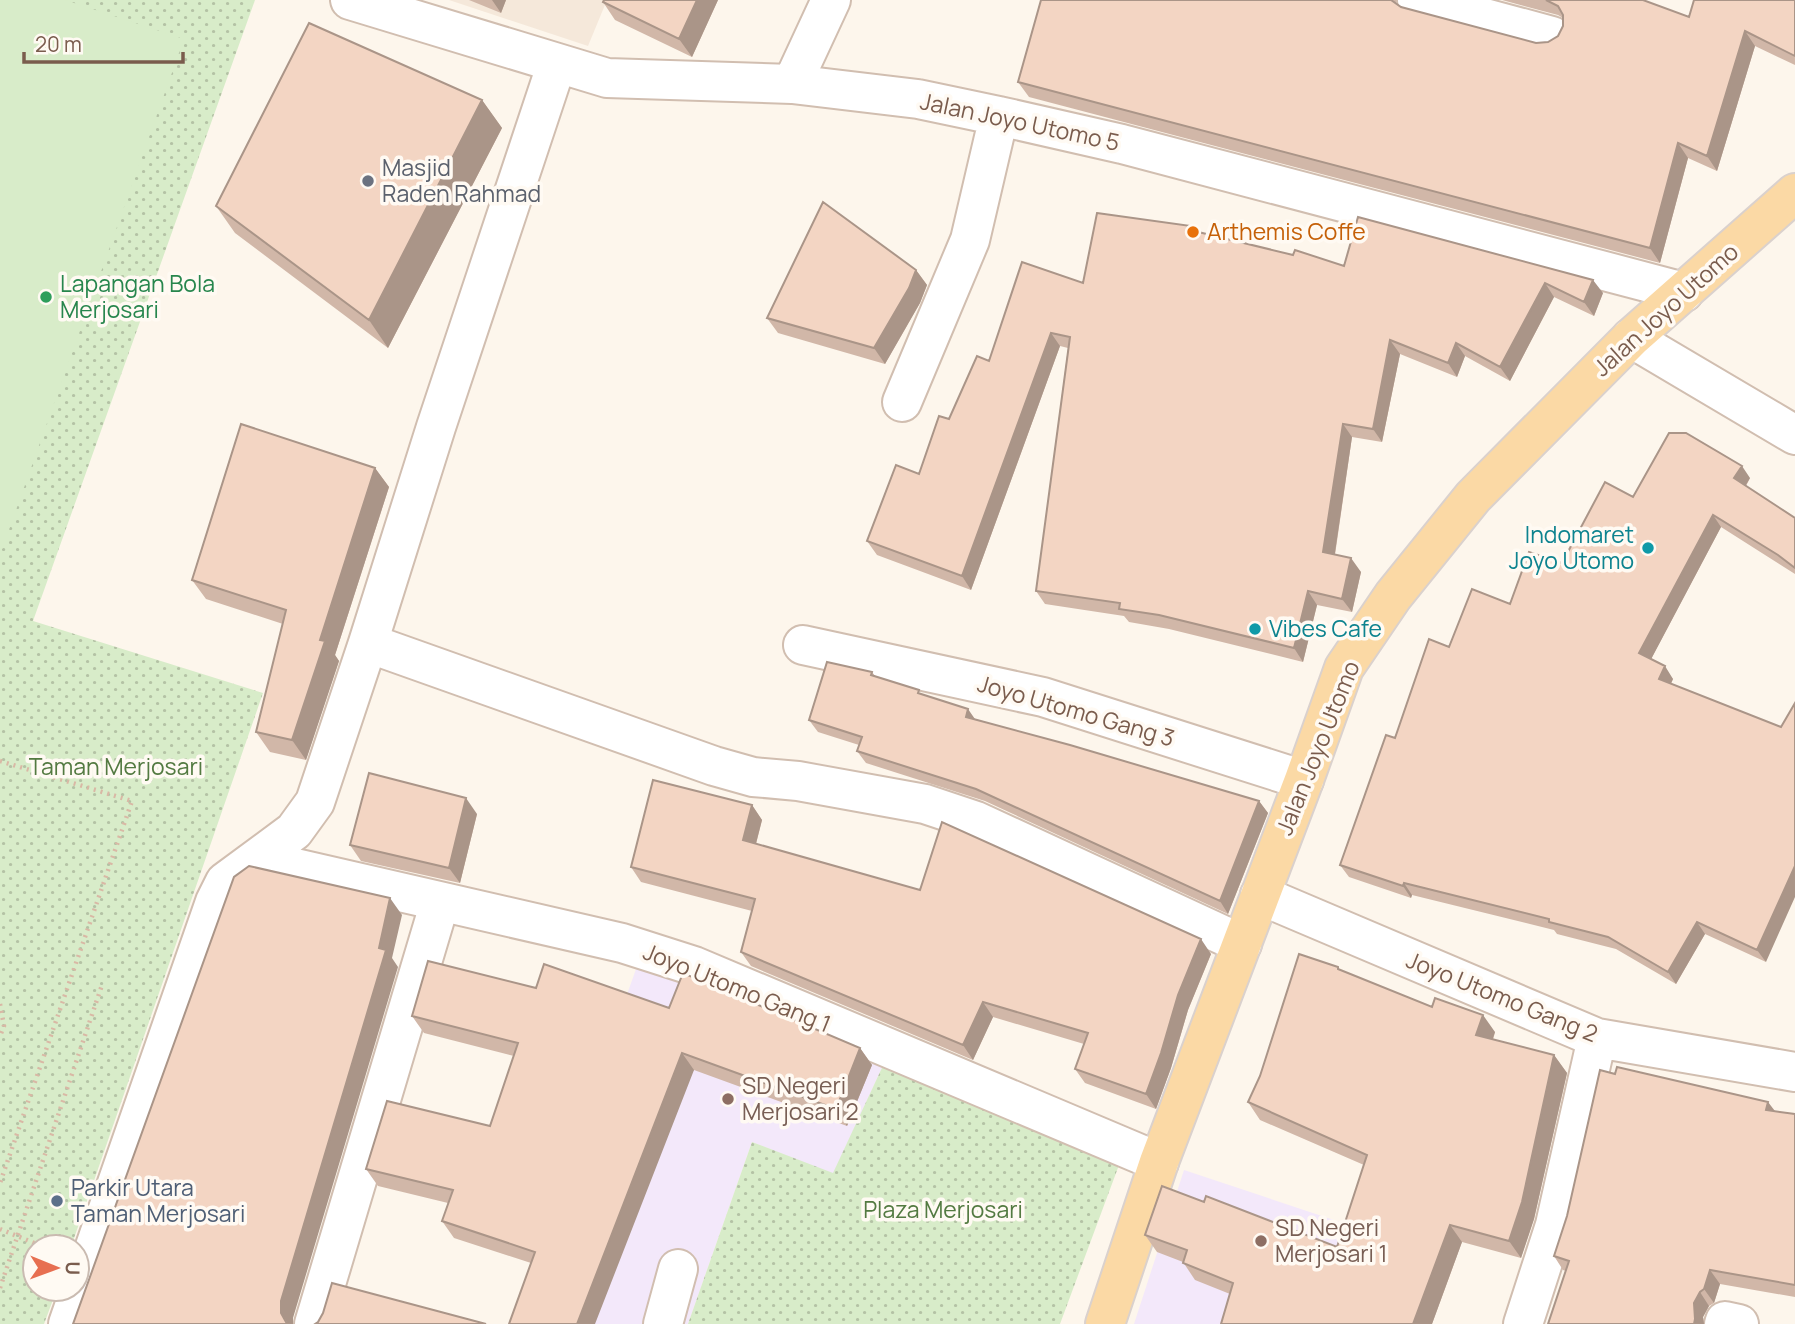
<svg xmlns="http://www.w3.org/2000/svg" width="1795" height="1324" font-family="Manrope,sans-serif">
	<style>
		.residential { fill: #f5e8da }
		.education { fill: #f3e8fa }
		.grass { fill: url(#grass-dots) }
		.garden { fill: #d8ecc9 }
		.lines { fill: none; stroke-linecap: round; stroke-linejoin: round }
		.minor-casing { stroke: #d1beb0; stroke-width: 42 }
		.major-casing { stroke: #dad1cd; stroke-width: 42 }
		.path { stroke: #d9b8a5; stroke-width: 4.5; stroke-dasharray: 2 5; stroke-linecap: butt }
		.minor { stroke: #fff; stroke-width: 38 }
		.major { stroke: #fbd9a5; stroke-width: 38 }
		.wall { fill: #d1b7a8 }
		.shaded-wall { fill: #aa9588 }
		.building { fill: #f3d5c3; stroke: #aa9588; stroke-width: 2 }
		.worship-dot { fill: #6b7280; stroke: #fffaf3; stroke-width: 2.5 }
		.food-dot { fill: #e8710a; stroke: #fffaf3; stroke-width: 2.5 }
		.leisure-dot { fill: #2e9e5b; stroke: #fffaf3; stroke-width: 2.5 }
		.culture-dot { fill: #0f9aa8; stroke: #fffaf3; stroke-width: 2.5 }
		.education-dot { fill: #8d6e63; stroke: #fffaf3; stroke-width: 2.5 }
		.service-dot { fill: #5c6f8a; stroke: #fffaf3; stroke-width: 2.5 }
		.labels { text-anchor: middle; stroke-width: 7; stroke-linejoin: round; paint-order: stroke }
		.street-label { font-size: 23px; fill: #7a5c4d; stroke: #fffaf3 }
		.worship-label { font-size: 23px; fill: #5b616d; stroke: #fffaf3; text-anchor: start }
		.food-label { font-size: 23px; fill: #c56008; stroke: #fffaf3; text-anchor: start }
		.leisure-label { font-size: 23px; fill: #27864d; stroke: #fffaf3; text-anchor: start }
		.culture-label { font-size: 23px; fill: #0d838f; stroke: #fffaf3; text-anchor: end }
		.park-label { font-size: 23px; fill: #537a41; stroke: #fffaf3 }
		.education-label { font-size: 23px; fill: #785e54; stroke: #fffaf3; text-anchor: start }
		.service-label { font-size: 23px; fill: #4e5e75; stroke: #fffaf3; text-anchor: start }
	</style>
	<defs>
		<pattern id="grass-dots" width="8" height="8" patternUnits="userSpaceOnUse" patternTransform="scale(1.75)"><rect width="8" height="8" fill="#d8ecc9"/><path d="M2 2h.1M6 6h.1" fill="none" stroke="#b4c2a5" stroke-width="1.8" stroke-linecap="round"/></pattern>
	</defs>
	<rect width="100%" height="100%" fill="#fdf6ec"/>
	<!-- residential -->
	<path class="residential" d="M449,0H607L588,46Z"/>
	<!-- education -->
	<path class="education" d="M640,958L887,1057L833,1174L752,1142L688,1324H509Z
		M1184,1170L1364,1230L1330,1324H1134Z"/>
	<!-- grass -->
	<path class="grass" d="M0,0H255L33,621L263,693L71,1247H35V1289H57L44,1324H0Z
		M887,1057L1119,1165L1060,1324H688L752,1142L833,1173Z"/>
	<!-- garden -->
	<path class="garden" d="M0,0H65L184,39L0,555Z"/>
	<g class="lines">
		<!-- minor casing -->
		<g class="minor-casing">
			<path id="minor" d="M350,0L607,78L792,84L918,99L999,116L1122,144L1684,292
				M1417,0L1552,36
				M792,84L831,0
				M1631,338L1795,435
				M902,402L970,240L999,116
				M368,643L714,766L753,777L798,781L925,804L976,821L1242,944
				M803,645L1043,697L1304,780
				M256,859L622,943L694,966L1159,1162
				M1260,895L1597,1038L1795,1072
				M68,1324L215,902L225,882L294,831L315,802L368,643L436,427L557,63
				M314,1324L440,902
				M663,1324L678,1269
				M1523,1324L1555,1225L1597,1038
				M1724,1324L1725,1321L1739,1324"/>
		</g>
		<!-- major casing -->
		<g class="major-casing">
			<path id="major" d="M1105,1324L1159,1162L1304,780L1344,668L1393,596L1473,497L1631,338L1795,193"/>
		</g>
		<!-- path -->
		<path class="path" d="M0,761L132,801L0,1183
			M0,1004L4,1026L0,1036
			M0,1229L44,1247
			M0,1288L102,985"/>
		<!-- minor -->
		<use href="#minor" class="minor"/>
		<!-- major -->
		<use href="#major" class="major"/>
	</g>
	<!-- wall -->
	<path class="wall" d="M469,0H506L501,13Z
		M718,0L692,57L615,20L603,2Z
		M1041,0H1396V3L1401,7L1536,43L1548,42L1558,36L1563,26V18L1558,15L1502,0H1643L1689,17L1795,0V65L1755,46L1717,171L1688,158L1660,263L1029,97L1018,82Z
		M482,100L502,128L388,348L235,233L216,206Z
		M1358,217L1603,293L1594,316L1554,297L1510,381L1465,356L1457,377L1400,354L1382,442L1352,437L1335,555L1361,572L1352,612L1317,605L1303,662L1169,629L1129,622L1124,616L1045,604L1036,591L1068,348L1060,346L971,590L877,555L867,541L919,474L949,419L989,361L1083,283L1195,231L1293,255L1344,266Z
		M916,270L927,285L920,303L885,364L778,333L767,318Z
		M375,468L389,487L335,655L339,661L306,760L270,752L256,732L283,624L206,599L192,580Z
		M1750,478L1746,486L1795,518V574L1721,527L1651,659L1673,679L1671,684L1766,962L1705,934L1676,984L1616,949L1557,934L1554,930L1412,895L1411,898L1349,877L1340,865L1395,738L1449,647L1510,604L1562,563L1633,497Z
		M872,672L875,676L922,694L975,719L1259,801L1268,813L1228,914L985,801L866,763L857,751L859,745L818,732L809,720Z
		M752,805L762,820L756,844L920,890L1211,954L1188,1010L1171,1068L1156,1109L1085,1083L1075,1069L1084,1044L993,1017L973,1060L751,966L741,952L752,911L641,882L631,867Z
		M477,814L460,883L361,861L350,845Z
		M1338,967L1341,971L1495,1032L1493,1040L1554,1055L1567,1073L1534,1219L1521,1258L1462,1242L1432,1324H1221L1230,1294L1195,1280L1183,1262L1157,1252L1145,1235L1204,1202L1337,1247L1364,1165L1260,1120L1248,1102Z
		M536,988L669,1008L860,1048L872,1065L847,1126L694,1070L531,1263L454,1238L442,1221L448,1203L378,1186L366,1169L490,1126L514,1056L424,1033L412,1016Z
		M1615,1074L1775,1111L1795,1114V1297L1720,1284L1714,1303L1709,1306L1703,1317L1704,1324H1548L1566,1271L1563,1270L1554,1256Z"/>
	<!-- shaded-wall -->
	<path class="shaded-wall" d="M492,0H506L501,13Z
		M697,0H718L692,57L679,39Z
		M1745,31L1755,46L1717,171L1707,156Z
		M482,100L502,128L388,348L369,320Z
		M1678,143L1688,158L1660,263L1650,248Z
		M916,270L927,285L920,303L885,364L874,348Z
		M1593,280L1603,293L1594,316L1584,302Z
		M1545,283L1554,297L1510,381L1500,367Z
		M1051,333L1060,346L971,590L962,576Z
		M1390,340L1400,354L1382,442L1373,429Z
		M1456,343L1465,356L1457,377L1448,363Z
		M1343,424L1352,437L1333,566L1323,552Z
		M1742,466L1750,478L1743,490L1734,478Z
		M375,468L389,487L335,655L339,661L306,760L292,740L320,640Z
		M1713,515L1721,527L1648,665L1639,653Z
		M1351,558L1361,572L1352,612L1342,599Z
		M1308,591L1317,605L1303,662L1294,648Z
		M1665,666L1673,679L1667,691L1659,679Z
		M968,709L977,722L966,717Z
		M466,798L477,814L460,883L449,868Z
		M1259,801L1268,813L1228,914L1220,901Z
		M752,805L762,820L753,855L743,840Z
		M1795,866V897L1766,962L1757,950Z
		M1404,883L1412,895L1411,898L1403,886Z
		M390,898L402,915L392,958L398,967L293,1318V1324H288L281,1313V1301L379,948Z
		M1697,922L1705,934L1676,984L1668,972Z
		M1201,939L1211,954L1188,1010L1171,1068L1156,1109L1146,1094L1178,995Z
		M983,1002L993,1017L973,1060L963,1045Z
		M1483,1015L1495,1032L1488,1053L1476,1035Z
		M860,1048L872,1065L847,1126L836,1109Z
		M682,1053L694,1070L595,1324H577Z
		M1554,1055L1567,1073L1534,1219L1521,1258L1509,1241Z
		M1768,1102L1778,1115L1766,1110Z
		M1450,1225L1462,1242L1432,1324H1413Z
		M1710,1270L1720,1284L1714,1303L1704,1289Z
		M1700,1292L1709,1306L1703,1317L1704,1324H1694V1303Z"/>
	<!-- building -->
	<path class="building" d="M604,0H697L679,39L603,2Z
		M1041,0H1391L1401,7L1536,43L1548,42L1558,36L1563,26V15L1558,6L1546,0H1643L1689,17L1694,0H1795V56L1745,31L1707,156L1678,143L1650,248L1018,82Z
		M309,23L482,100L369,320L216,206Z
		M823,202L916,270L909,288L874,348L767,318Z
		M1097,213L1191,226L1190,230L1293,255L1295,250L1344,266L1358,217L1593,280L1584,302L1545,283L1500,367L1456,343L1448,363L1390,340L1373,429L1343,424L1323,552L1351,558L1342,599L1308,591L1294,648L1159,615L1119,609L1120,603L1036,591L1070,337L1051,333L962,576L867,541L896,465L919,474L939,416L949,419L977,356L989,361L1022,262L1083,283Z
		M241,424L375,468L320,640L325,641L292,740L256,732L286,610L192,580Z
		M1669,433H1686L1742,466L1734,478L1795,518V568L1778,555L1713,515L1639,653L1665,666L1659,679L1781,727L1795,703V866L1757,950L1697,922L1668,972L1608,937L1549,922V919L1404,883L1403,886L1340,865L1386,735L1395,738L1429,639L1449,647L1472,589L1510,604L1529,552L1562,563L1605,482L1633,497Z
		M827,662L872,672L871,675L919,690L918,693L968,709L966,717L1070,745L1259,801L1220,901L976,789L857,751L862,737L809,720Z
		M369,773L466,798L449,868L350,845Z
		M653,780L752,805L743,840L920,890L942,822L1201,939L1178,995L1161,1053L1146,1094L1075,1069L1088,1033L983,1002L963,1045L741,952L755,899L631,867Z
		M249,866L390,898L379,948L386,950L281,1301V1313L286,1322L290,1324H73L234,877Z
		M1299,954L1338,967V969L1432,1007L1435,998L1483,1015L1476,1035L1554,1055L1522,1202L1509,1241L1450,1225L1413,1324H1221L1233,1283L1183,1263L1187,1250L1145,1235L1162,1186L1204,1202L1206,1196L1337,1247L1367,1155L1248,1102L1260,1076Z
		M428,961L536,988L544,964L669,1008L683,973L860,1048L836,1109L682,1053L577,1324H509L535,1252L442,1221L453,1190L366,1169L387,1101L490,1126L518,1043L412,1016Z
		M1617,1067L1768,1102L1766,1110L1795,1114V1285L1710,1270L1704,1289L1700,1292L1694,1303L1695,1319L1694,1324H1548L1569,1261L1554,1256L1567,1216L1600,1070L1615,1074Z
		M332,1283L486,1324H315L318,1322L323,1313Z"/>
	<!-- markers -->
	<circle class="worship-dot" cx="368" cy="181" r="7"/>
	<circle class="food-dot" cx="1193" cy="232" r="7"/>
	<circle class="leisure-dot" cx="46" cy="297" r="7"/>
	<g class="culture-dot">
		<circle cx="1648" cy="548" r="7"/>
		<circle cx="1255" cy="629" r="7"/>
	</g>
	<g class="education-dot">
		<circle cx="728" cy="1099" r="7"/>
		<circle cx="1261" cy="1241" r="7"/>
	</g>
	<circle class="service-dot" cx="57" cy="1201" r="7"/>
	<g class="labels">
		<!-- street labels -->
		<g class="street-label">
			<text transform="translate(1020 122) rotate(12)" y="8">Jalan Joyo Utomo 5</text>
			<text transform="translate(1666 310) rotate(-42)" y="8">Jalan Joyo Utomo</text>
			<text transform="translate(1076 711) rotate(16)" y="8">Joyo Utomo Gang 3</text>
			<text transform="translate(1318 748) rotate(-68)" y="8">Jalan Joyo Utomo</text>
			<text transform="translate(737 988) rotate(22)" y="8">Joyo Utomo Gang 1</text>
			<text transform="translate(1502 997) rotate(22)" y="8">Joyo Utomo Gang 2</text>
		</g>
		<!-- worship labels -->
		<g class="worship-label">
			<text x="382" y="176">Masjid<tspan x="382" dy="26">Raden Rahmad</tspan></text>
		</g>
		<!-- food labels -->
		<g class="food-label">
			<text x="1207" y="240">Arthemis Coffe</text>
		</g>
		<!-- leisure labels -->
		<g class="leisure-label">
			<text x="60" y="292">Lapangan Bola<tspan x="60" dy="26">Merjosari</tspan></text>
		</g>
		<!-- culture labels -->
		<g class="culture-label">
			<text x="1634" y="543">Indomaret<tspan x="1634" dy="26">Joyo Utomo</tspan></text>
			<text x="1269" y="637" text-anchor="start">Vibes Cafe</text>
		</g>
		<!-- park labels -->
		<g class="park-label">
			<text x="116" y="775">Taman Merjosari</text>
			<text x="943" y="1218">Plaza Merjosari</text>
		</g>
		<!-- education labels -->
		<g class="education-label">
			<text x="742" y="1094">SD Negeri<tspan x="742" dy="26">Merjosari 2</tspan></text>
			<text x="1275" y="1236">SD Negeri<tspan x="1275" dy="26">Merjosari 1</tspan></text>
		</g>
		<!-- service labels -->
		<g class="service-label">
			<text x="71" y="1196">Parkir Utara<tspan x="71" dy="26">Taman Merjosari</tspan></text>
		</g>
	</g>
	<!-- north arrow -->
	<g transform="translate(56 1268) rotate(91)"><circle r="33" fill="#fffaf3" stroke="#cabbb1" stroke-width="2"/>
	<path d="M0-5L12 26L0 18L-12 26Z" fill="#e76f51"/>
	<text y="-10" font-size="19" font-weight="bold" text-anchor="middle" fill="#7a5c4d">U</text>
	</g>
	<!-- scale -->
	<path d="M24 52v10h159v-10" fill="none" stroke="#7a5c4d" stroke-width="3.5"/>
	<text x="35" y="52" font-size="21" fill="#7a5c4d" stroke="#fffaf3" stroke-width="5" paint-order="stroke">20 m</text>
</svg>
